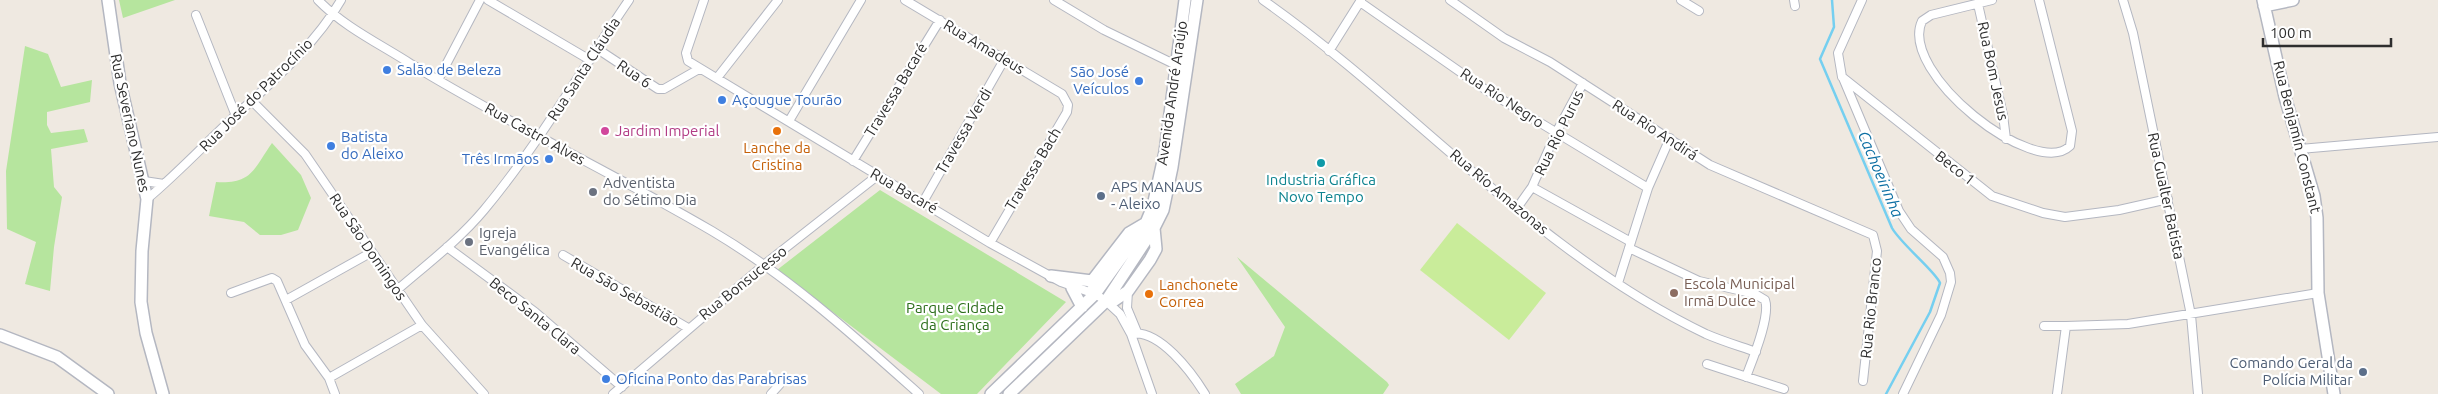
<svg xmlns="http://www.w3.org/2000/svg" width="2438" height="394" font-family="Ubuntu,sans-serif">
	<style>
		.green { fill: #b6e59e }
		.pitch { fill: #c9ec9a }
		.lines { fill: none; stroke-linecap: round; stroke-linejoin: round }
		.stream { stroke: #75cff0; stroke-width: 2.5 }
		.street-casing { stroke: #b4b7c1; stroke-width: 10 }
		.secondary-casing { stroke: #b4b7c1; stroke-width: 14 }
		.street { stroke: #fff; stroke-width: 8 }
		.secondary { stroke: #fff; stroke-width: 11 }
		.shop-dot { fill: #3f7fe0; stroke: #fff; stroke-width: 2 }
		.hotel-dot { fill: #d1479c; stroke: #fff; stroke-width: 2 }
		.food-dot { fill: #e8710a; stroke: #fff; stroke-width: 2 }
		.culture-dot { fill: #0f9aa8; stroke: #fff; stroke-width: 2 }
		.worship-dot { fill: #6b7280; stroke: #fff; stroke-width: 2 }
		.service-dot { fill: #5c6f8a; stroke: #fff; stroke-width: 2 }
		.education-dot { fill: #8d6e63; stroke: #fff; stroke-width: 2 }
		.labels { text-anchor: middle; stroke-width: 4.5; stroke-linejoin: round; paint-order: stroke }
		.street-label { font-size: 15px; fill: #2e2e2e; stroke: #fff }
		.shop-label { font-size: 15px; fill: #366cbe; stroke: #fff; text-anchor: start }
		.hotel-label { font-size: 15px; fill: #b23c85; stroke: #fff; text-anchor: start }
		.food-label { font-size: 15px; fill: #c56008; stroke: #fff }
		.culture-label { font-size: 15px; fill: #0d838f; stroke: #fff }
		.worship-label { font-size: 15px; fill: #5b616d; stroke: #fff; text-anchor: start }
		.service-label { font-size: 15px; fill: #4e5e75; stroke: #fff; text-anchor: start }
		.education-label { font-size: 15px; fill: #785e54; stroke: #fff; text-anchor: start }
		.park-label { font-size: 15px; fill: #2c6e1b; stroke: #fff }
		.water-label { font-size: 16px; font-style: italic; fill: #0d6fa3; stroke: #fff }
	</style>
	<rect width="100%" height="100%" fill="#efe9e1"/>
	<!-- green -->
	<path class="green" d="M119,0H175L123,18Z
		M25,46L48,54L61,87L92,80L90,102L47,112V125L51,133L84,129L88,142L51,149L54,187L62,197L54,247L50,291L25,284L36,242L7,229L6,171Z
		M272,143L301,175L311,198L298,230L281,235H260L244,222L209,216L216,182C252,184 253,170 272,143Z
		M880,190L1066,302L977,394H941L777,270Z
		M1237,257L1387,382L1389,385L1383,394H1241L1235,384L1274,356L1285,327Z"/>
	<!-- pitch -->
	<path class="pitch" d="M1457,223L1546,293L1509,340L1420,270Z"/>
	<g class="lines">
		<!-- stream -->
		<path class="stream" d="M1832,0L1834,27L1820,59L1892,228C1901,244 1936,272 1940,283L1930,312L1886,394"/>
		<!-- street casing -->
		<g class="street-casing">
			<path id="street" d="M318,0C344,27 380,44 411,64C509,124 613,173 712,231C788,276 853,335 919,394
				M488,0L590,60
				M704,0L686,53L688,61L990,243L1061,282L1095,294L1106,301L1120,314L1131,334L1152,394
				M905,0L1062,94L1068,105L1067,112L990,243
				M1054,0L1104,30L1176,65
				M1263,0C1414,106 1537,253 1706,334C1722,341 1739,346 1756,352
				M1450,0L1504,38L1550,62L1710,165L1873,235L1877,251L1863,381
				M1681,0L1699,11
				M1794,0L1795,6
				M1862,0L1838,53L1842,77L1992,196L2043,213L2065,217L2119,210L2168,199
				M1992,0L1931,15L1922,21C1898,73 2035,180 2070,146L2072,131L2039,0
				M2123,0L2133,33L2191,315L2198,394
				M1360,2L1486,90L1648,188
				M1978,4L2003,115L2006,139
				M196,15L236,116
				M596,48L658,89H664L699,69
				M1329,51L1361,0
				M717,78L778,0
				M1843,78L1899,211L1911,229L1943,257L1950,273L1951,282L1941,315L1903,394
				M438,80L480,0
				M252,101L305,154L422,325L484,394
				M789,121L861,0
				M2300,149L2438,137
				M853,161L940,20
				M144,181L164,184
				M1532,187L1631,242
				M147,199C178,173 206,143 236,115C273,81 316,44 341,0
				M923,202L1004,60
				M1517,208L1532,187L1556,133L1583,83
				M447,247L535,312L622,387
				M1629,248L1699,281L1755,294L1765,300C1771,316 1752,361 1746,377
				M563,255L688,328
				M1618,283L1648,188L1670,138
				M397,290C426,265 459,240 484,210C539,144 581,70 629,0
				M1128,291L1127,308L1137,332
				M231,293L272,278L277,281L305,345L329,378L422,325
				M286,300L372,252
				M2044,326H2066L2057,394
				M2066,326L2128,324L2318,293
				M1131,334C1159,328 1192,373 1205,394
				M1707,364L1784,389
				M329,378L335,394
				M613,394L765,264L877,176
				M771,394L780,384"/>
		</g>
		<!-- secondary casing -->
		<g class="secondary-casing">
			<path id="secondary" d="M108,0L120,83L147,199L142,251L141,302L146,333L163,394
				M2263,0L2285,97L2314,196L2317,218L2318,293L2334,394
				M2264,6L2293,0
				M1051,276L1092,281
				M1072,288L1082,307
				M1095,294L1092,281L1129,233L1146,223L1154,228L1156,249L1150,260L1128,291L1115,300L1106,301
				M0,335L57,357L108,394
				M991,394L1095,294L1146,223L1153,206L1165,152L1185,0
				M1009,394L1106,301L1154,228L1163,210L1172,167L1197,0"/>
		</g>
		<!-- street -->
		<use href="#street" class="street"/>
		<!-- secondary -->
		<use href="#secondary" class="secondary"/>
	</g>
	<!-- markers -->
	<g class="shop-dot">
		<circle cx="387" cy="70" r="5"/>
		<circle cx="1139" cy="81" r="5"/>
		<circle cx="722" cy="100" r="5"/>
		<circle cx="331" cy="146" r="5"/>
		<circle cx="549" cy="159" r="5"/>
		<circle cx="606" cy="379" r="5"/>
	</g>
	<circle class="hotel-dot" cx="605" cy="131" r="5"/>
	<g class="food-dot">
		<circle cx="777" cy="131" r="5"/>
		<circle cx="1149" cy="294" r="5"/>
	</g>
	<circle class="culture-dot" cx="1321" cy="163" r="5"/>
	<g class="worship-dot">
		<circle cx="593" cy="192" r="5"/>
		<circle cx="469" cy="242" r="5"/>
	</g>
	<g class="service-dot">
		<circle cx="1101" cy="196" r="5"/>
		<circle cx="2363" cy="372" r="5"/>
	</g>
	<circle class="education-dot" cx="1674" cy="293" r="5"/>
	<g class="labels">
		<!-- street labels -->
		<g class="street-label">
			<text transform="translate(984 47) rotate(31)" y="5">Rua Amadeus</text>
			<text transform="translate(584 69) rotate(-57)" y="5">Rua Santa Cláudia</text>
			<text transform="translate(1993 71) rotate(78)" y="5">Rua Bom Jesus</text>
			<text transform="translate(634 74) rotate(34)" y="5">Rua 6</text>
			<text transform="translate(896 90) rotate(-59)" y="5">Travessa Bacaré</text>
			<text transform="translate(1172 93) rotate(-82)" y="5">Avenida André Araújo</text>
			<text transform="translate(256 95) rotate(-45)" y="5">Rua José do Patrocínio</text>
			<text transform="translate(1502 98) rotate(33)" y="5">Rua Rio Negro</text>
			<text transform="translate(130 123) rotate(78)" y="5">Rua Severiano Nunes</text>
			<text transform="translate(1655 130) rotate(33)" y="5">Rua Rio Andirá</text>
			<text transform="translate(964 131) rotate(-60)" y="5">Travessa Verdi</text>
			<text transform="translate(1559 133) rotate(-64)" y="5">Rua Rio Purus</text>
			<text transform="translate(535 134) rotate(29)" y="5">Rua Castro Alves</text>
			<text transform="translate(2297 137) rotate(76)" y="5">Rua Benjamín Constant</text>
			<text transform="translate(1955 168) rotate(38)" y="5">Beco 1</text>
			<text transform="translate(1033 169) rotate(-59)" y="5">Travessa Bach</text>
			<text transform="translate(904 191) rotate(30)" y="5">Rua Bacaré</text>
			<text transform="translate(1499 192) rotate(40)" y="5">Rua Río Amazonas</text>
			<text transform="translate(2166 196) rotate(78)" y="5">Rua Gualter Batista</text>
			<text transform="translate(368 247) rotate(56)" y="5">Rua São Domingos</text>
			<text transform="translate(743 283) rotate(-39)" y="5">Rua Bonsucesso</text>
			<text transform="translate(625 292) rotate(30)" y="5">Rua São Sebastião</text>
			<text transform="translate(1871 308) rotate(-84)" y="5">Rua Rio Branco</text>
			<text transform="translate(535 316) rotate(39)" y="5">Beco Santa Clara</text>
		</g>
		<!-- shop labels -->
		<g class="shop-label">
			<text x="397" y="75">Salão de Beleza</text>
			<text x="1129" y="77" text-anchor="end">São José<tspan x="1129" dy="17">Veículos</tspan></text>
			<text x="732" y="105">Açougue Tourão</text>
			<text x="341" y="142">Batista<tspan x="341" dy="17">do Aleixo</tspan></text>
			<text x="539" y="164" text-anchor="end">Três Irmãos</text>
			<text x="616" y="384">Oficina Ponto das Parabrisas</text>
		</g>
		<!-- hotel labels -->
		<g class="hotel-label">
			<text x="615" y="136">Jardim Imperial</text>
		</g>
		<!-- food labels -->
		<g class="food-label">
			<text x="777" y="153">Lanche da<tspan x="777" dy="17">Cristina</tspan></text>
			<text x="1159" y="290" text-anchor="start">Lanchonete<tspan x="1159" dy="17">Correa</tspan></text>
		</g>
		<!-- culture labels -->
		<g class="culture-label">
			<text x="1321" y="185">Industria Gráfica<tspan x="1321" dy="17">Novo Tempo</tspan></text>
		</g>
		<!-- worship labels -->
		<g class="worship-label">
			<text x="603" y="188">Adventista<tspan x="603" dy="17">do Sétimo Dia</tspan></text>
			<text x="479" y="238">Igreja<tspan x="479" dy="17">Evangélica</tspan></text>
		</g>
		<!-- service labels -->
		<g class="service-label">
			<text x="1111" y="192">APS MANAUS<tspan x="1111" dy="17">- Aleixo</tspan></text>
			<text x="2353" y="368" text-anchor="end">Comando Geral da<tspan x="2353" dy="17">Polícia Militar</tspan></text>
		</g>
		<!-- education labels -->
		<g class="education-label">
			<text x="1684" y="289">Escola Municipal<tspan x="1684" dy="17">Irmã Dulce</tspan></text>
		</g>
		<!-- park labels -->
		<g class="park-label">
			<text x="955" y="313">Parque CIdade<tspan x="955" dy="17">da Criança</tspan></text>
		</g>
		<!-- water labels -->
		<g class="water-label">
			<text transform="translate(1881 174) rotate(67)" y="6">Cachoeirinha</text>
		</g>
	</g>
	<!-- scale -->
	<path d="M2263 38v8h128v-8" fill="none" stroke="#2e2e2e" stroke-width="2.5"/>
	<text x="2270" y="38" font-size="15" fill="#2e2e2e" stroke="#ffffff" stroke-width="4" paint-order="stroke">100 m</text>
</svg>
